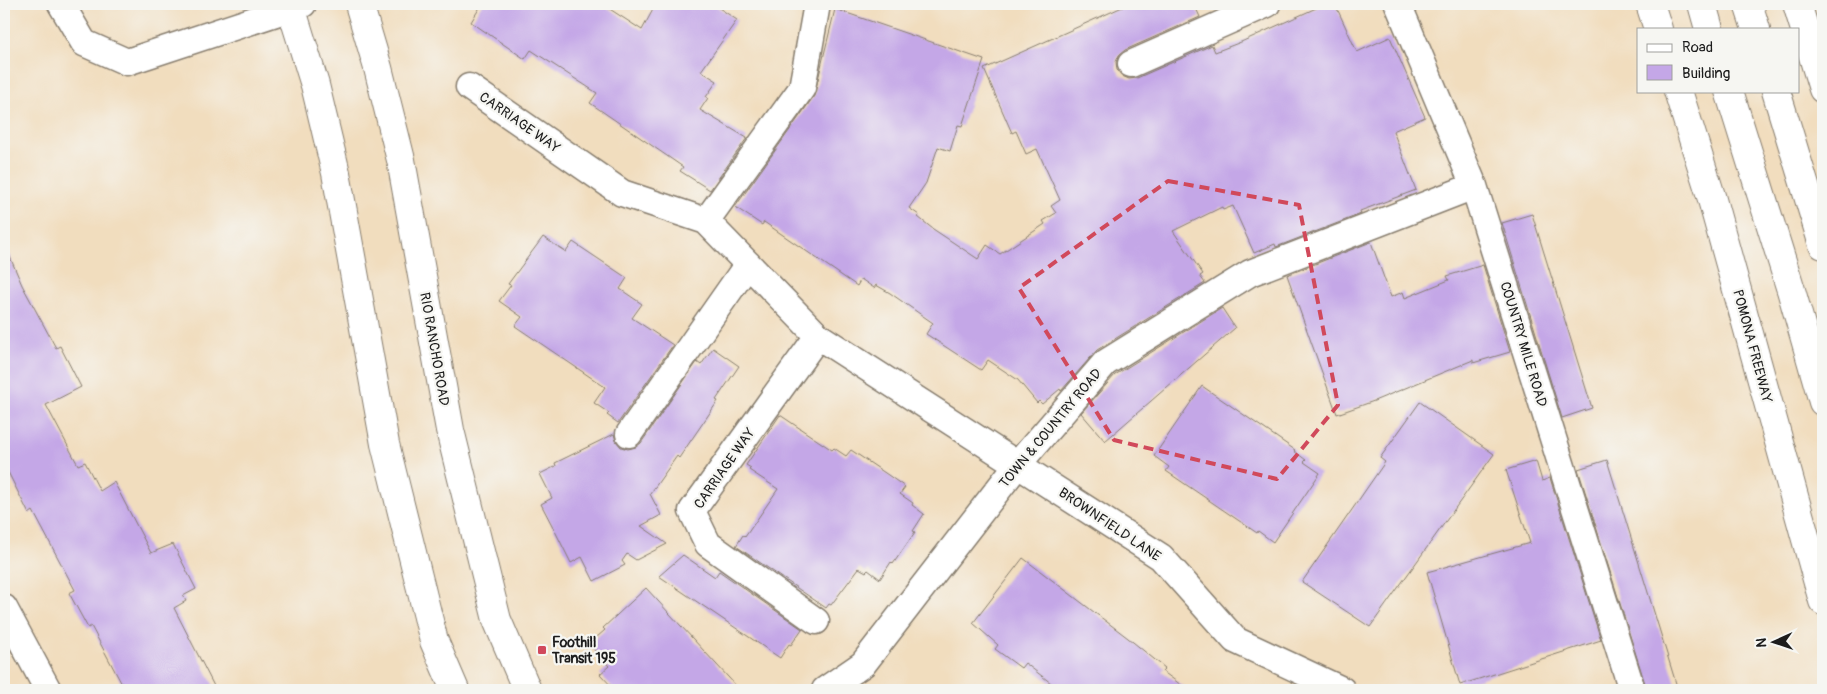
<svg xmlns="http://www.w3.org/2000/svg" width="1827" height="694" font-family="Pangolin,sans-serif">
	<style>
		.building { fill: #c4a7e7 }
		.lines { fill: none; stroke-linecap: round; stroke-linejoin: round }
		.street-casing { stroke: #867c6d; stroke-width: 29 }
		.primary-casing { stroke: #867c6d; stroke-width: 30 }
		.highway-casing { stroke: #867c6d; stroke-width: 30 }
		.street { stroke: #fff; stroke-width: 26 }
		.primary { stroke: #fff; stroke-width: 28 }
		.highway { stroke: #fff; stroke-width: 28 }
		.marked { fill: none; stroke: #d1495b; stroke-width: 4; stroke-dasharray: 10 6; stroke-linejoin: round }
		.poi-dot { fill: #d1495b; stroke: #f6f6f2; stroke-width: 2 }
		.labels { text-anchor: middle; stroke-width: 4.5; stroke-linejoin: round; paint-order: stroke }
		.street-label { font-size: 14px; fill: #1c1c1c; stroke: #f6f6f2 }
		.poi-label { font-size: 14px; font-weight: bold; fill: #1c1c1c; stroke: #f6f6f2; text-anchor: start }
	</style>
	<rect width="100%" height="100%" fill="#f6f6f2"/>
	<filter id="ink" filterUnits="userSpaceOnUse"><feTurbulence type="fractalNoise" baseFrequency=".02" numOctaves="2"/><feDisplacementMap in="SourceGraphic" scale="10" xChannelSelector="R" yChannelSelector="G"/><feConvolveMatrix kernelMatrix="1 2 1 2 8 2 1 2 1" color-interpolation-filters="sRGB"/></filter>
	<filter id="wash" filterUnits="userSpaceOnUse"><feTurbulence type="fractalNoise" baseFrequency=".0096" numOctaves="4" result="noise"/><feDisplacementMap in="SourceGraphic" scale="20" xChannelSelector="R" yChannelSelector="G"/><feGaussianBlur stdDeviation="1.12" result="paint"/><feColorMatrix in="noise" values="0 0 0 0 0 0 0 0 0 0 0 0 0 0 0 0 0 1.4 0 .05"/><feComposite in="paint" operator="in"/></filter>
	<g filter="url(#wash)">
		<rect width="100%" height="100%" fill="#f1ddbe"/>
		<g id="blocks">
			<!-- building -->
			<path class="building" d="M482,4H602L642,30L656,4H713L737,20L701,71L717,81L706,97L708,98L700,110L747,138L710,190L680,171L683,167L590,103L597,93L531,50L525,59L471,22Z
				M1129,4H1194L1200,17L1125,50L1119,55L1116,62L1117,70L1122,76L1129,79L1137,78L1212,45L1215,52L1241,42L1325,4H1335L1357,52L1390,37L1425,117L1393,131L1416,190L1360,211L1361,214L1276,247L1275,244L1254,253L1233,206L1223,210L1222,207L1173,231L1203,274L1200,276L1205,283L1097,350L1061,391L1060,389L1042,404L1039,401L1037,403L1018,380L988,360L981,370L926,334L933,323L890,293L876,285L874,288L861,279L857,286L764,222L762,225L735,207L814,96L835,9L984,60L962,126L958,125L950,151L938,147L926,183L909,208L919,215L918,217L933,229L978,259L987,245L1000,254L1045,224L1043,221L1056,213L1051,206L1060,200L1037,149L1026,154L1016,131L1012,133L984,69Z
				M1532,214L1592,408L1562,418L1502,223Z
				M543,237L566,252L573,242L627,278L620,289L642,304L632,318L673,345L618,423L607,415L609,413L594,403L605,387L515,326L522,317L499,301L511,285L508,284Z
				M1371,242L1391,297L1403,292L1405,298L1449,280L1447,276L1483,265L1510,352L1473,363V360L1374,401L1337,414L1287,275Z
				M4,243L22,285L56,348L60,346L81,387L46,405L78,465L85,462L100,491L114,482L151,553L173,544L196,589L183,596L186,601L174,608L216,690H125L91,626L88,628L69,593L75,590L33,511L29,514L4,464Z
				M1222,308L1235,328L1105,441L1081,413L1115,375Z
				M713,348L739,366L716,400L718,401L696,433L679,458L677,456L650,494L661,515L641,526L667,544L636,560L627,554L622,561L625,565L594,581L582,557L571,563L554,529L541,504L552,498L540,474L556,466L555,463L614,434L616,441L621,447L628,449L636,447L641,443L697,362L701,365Z
				M1202,386L1295,450L1294,451L1306,460L1304,462L1320,473L1273,542L1258,531L1257,533L1166,471L1169,467L1154,456Z
				M1420,402L1494,454L1370,627L1302,582L1385,462L1380,458Z
				M780,415L832,450L834,448L846,456L851,450L888,475L905,487L900,494L913,503L912,505L924,514L913,531L915,532L893,564L891,562L880,579L868,570L866,572L859,568L831,605L829,604L826,608L736,546L743,535L745,537L778,489L749,470L751,468L746,465Z
				M1607,460L1642,573L1678,690H1647L1578,469Z
				M1536,461L1542,481L1550,478L1601,640L1460,685L1427,572L1530,543L1506,470Z
				M683,555L715,577L719,571L802,629L791,645L789,644L780,658L659,576Z
				M1023,558L1128,638L1165,668L1162,671L1188,690H1060L1025,663L1021,668L995,649L998,645L973,623Z
				M646,588L740,690H615L600,674L609,666L589,644L605,630L603,628Z"/>
		</g>
	</g>
	<g filter="url(#ink)">
		<use href="#blocks" fill-opacity="0" stroke="#867c6d" stroke-width="1"/>
		<g class="lines">
			<!-- street casing -->
			<g class="street-casing">
				<path id="street" d="M61,4L84,43L127,62L303,4
					M817,4L802,88L706,221L818,336L1161,557L1235,640L1342,690
					M1398,4L1474,186L1632,690
					M1131,64L1267,4
					M469,87L622,193L706,221
					M629,434L748,264
					M4,608L48,690
					M816,621L708,544L692,511L818,336
					M825,690L863,664L1018,464L1105,363L1250,273L1474,186"/>
			</g>
			<!-- primary casing -->
			<g class="primary-casing">
				<path id="primary" d="M290,4L315,85L336,173L385,444L434,641L455,690
					M359,4L378,68L401,160L450,430L497,620L527,690"/>
			</g>
			<!-- highway casing -->
			<g class="highway-casing">
				<path id="highway" d="M1650,4L1658,29
					M1702,4L1709,29
					M1748,4L1756,29
					M1797,4L1823,89
					M1678,91L1711,196L1823,601
					M1729,91L1791,290L1823,402
					M1776,91L1823,245"/>
			</g>
			<!-- street -->
			<use href="#street" class="street"/>
			<!-- primary -->
			<use href="#primary" class="primary"/>
			<!-- highway -->
			<use href="#highway" class="highway"/>
		</g>
	</g>
	<!-- marked area -->
	<path class="marked" d="M1168,181L1299,205L1338,405L1277,479L1114,440L1019,288Z"/>
	<!-- markers -->
	<rect class="poi-dot" x="537" y="645" width="10" height="10" rx="2.5"/>
	<g class="labels">
		<!-- street labels -->
		<g class="street-label">
			<text transform="translate(520 122) rotate(35)" y="5">CARRIAGE WAY</text>
			<text transform="translate(1524 344) rotate(73)" y="5">COUNTRY MILE ROAD</text>
			<text transform="translate(1753 346) rotate(75)" y="5">POMONA FREEWAY</text>
			<text transform="translate(435 349) rotate(80)" y="5">RIO RANCHO ROAD</text>
			<text transform="translate(1050 428) rotate(-50)" y="5">TOWN &amp; COUNTRY ROAD</text>
			<text transform="translate(724 468) rotate(-55)" y="5">CARRIAGE WAY</text>
			<text transform="translate(1110 524) rotate(34)" y="5">BROWNFIELD LANE</text>
		</g>
		<!-- poi labels -->
		<g class="poi-label">
			<text x="552" y="647">Foothill<tspan x="552" dy="16">Transit 195</tspan></text>
		</g>
	</g>
	<!-- margin -->
	<rect width="1827" height="694" fill="none" stroke="#f6f6f2" stroke-width="20"/>
	<!-- legend -->
	<rect x="1637" y="28" width="162" height="65" fill="#f6f6f2" stroke="#9f9f9c"/>
	<rect x="1647" y="44" width="25" height="8" fill="#ffffff" stroke="#9f9f9c"/>
	<text x="1682" y="52" font-size="15" fill="#1c1c1c">Road</text>
	<rect x="1647" y="65" width="25" height="15" fill="#c4a7e7" stroke="#9f9f9c"/>
	<text x="1682" y="78" font-size="15" fill="#1c1c1c">Building</text>
	<!-- north arrow -->
	<g transform="translate(1774 642) rotate(267)" stroke="#f6f6f2" stroke-width="4" paint-order="stroke">
	<path d="M0-4L9 19L0 12L-9 19Z" fill="#1c1c1c"/>
	<text y="-8" font-size="14" font-weight="bold" text-anchor="middle" fill="#1c1c1c">N</text>
	</g>
</svg>
